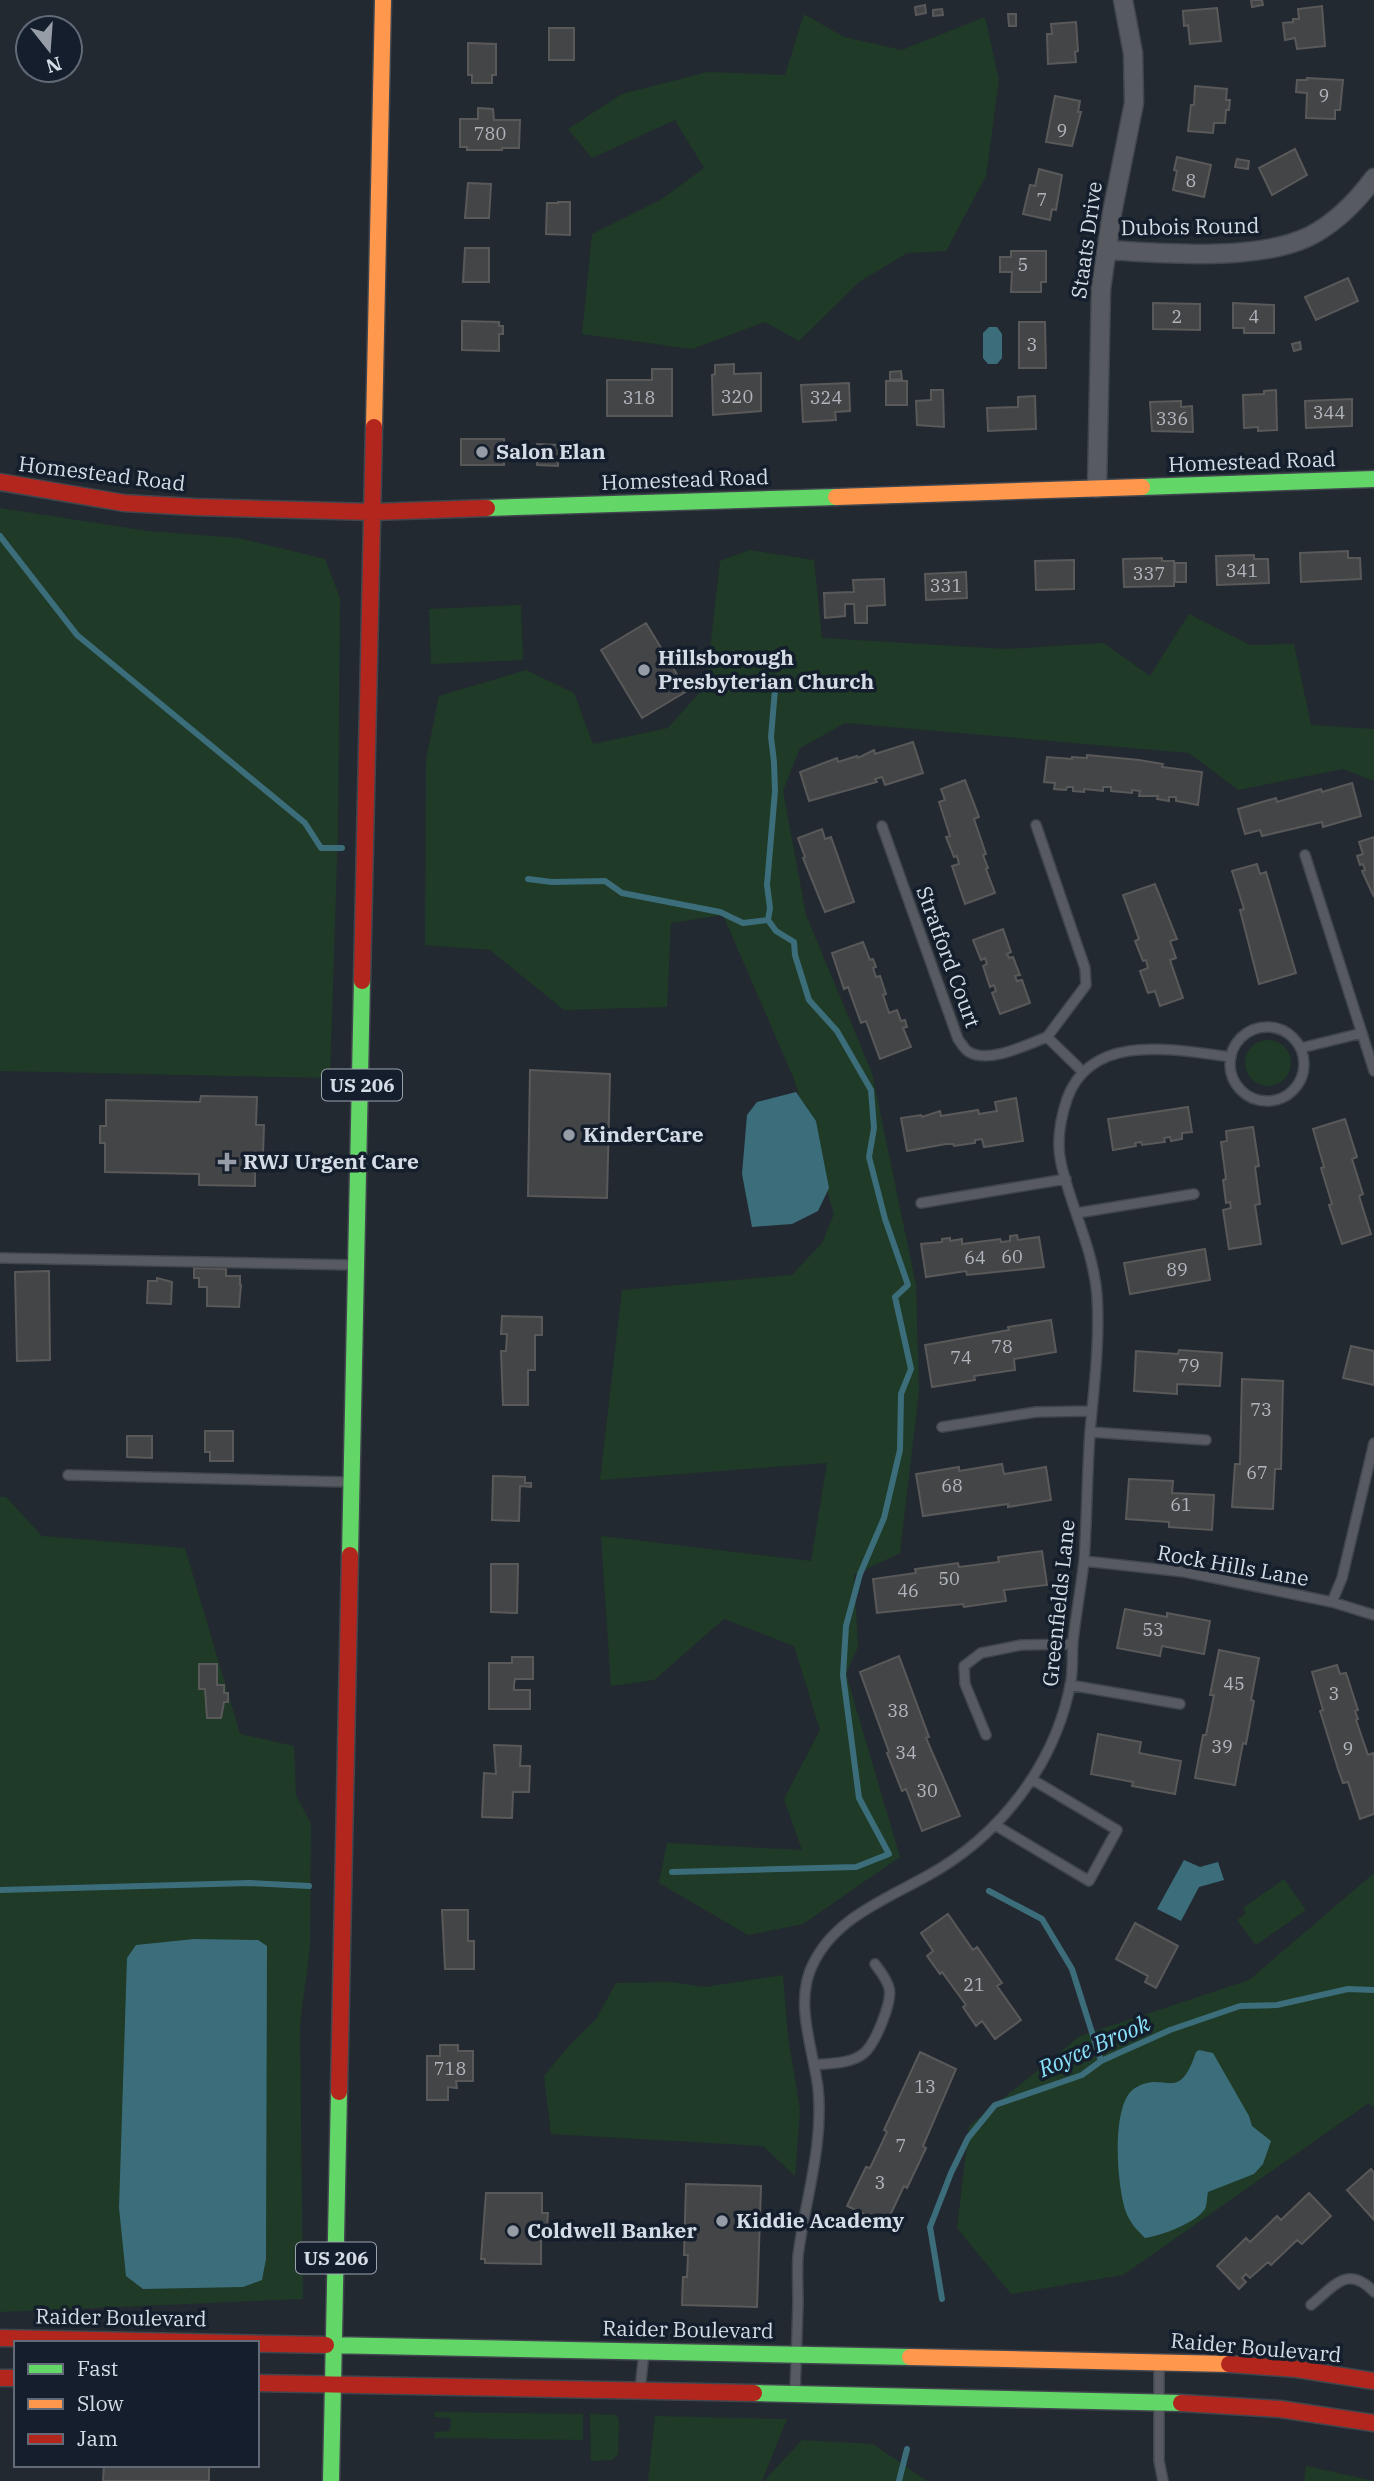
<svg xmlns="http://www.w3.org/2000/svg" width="1374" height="2481" font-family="'IBM Plex Serif',serif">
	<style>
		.green { fill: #1f3a26 }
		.water { fill: #3c6d7b }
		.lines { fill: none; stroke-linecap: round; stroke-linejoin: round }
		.stream { stroke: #3c6d7b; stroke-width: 6 }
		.building { fill: #444547; stroke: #5a595a; stroke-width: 2 }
		.lane-casing { stroke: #41464e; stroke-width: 12 }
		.street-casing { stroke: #41464e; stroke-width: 21 }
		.fast-casing { stroke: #41464e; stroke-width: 19 }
		.slow-casing { stroke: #41464e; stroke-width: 19 }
		.jam-casing { stroke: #41464e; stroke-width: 19 }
		.lane { stroke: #575b61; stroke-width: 9 }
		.street { stroke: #575b61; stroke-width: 18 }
		.fast { stroke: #63d668; stroke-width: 16 }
		.slow { stroke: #ff974d; stroke-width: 16 }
		.jam { stroke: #b3261e; stroke-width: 16 }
		.poi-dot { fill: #979da7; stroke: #141e2c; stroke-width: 2.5 }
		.labels { text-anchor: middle; stroke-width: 7; stroke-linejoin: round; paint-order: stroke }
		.number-label { font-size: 18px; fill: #b1b6be }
		.shield { fill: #141e2c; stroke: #9ba3ae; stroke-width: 2 }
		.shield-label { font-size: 19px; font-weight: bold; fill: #d5dce6 }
		.street-label { font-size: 21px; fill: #d5dce6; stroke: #141e2c }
		.poi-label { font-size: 21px; font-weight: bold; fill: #d5dce6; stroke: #141e2c; text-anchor: start }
		.water-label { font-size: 23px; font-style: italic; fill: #89e2fa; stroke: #141e2c }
	</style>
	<rect width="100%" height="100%" fill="#232931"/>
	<!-- green -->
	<path class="green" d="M804,14L844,37L902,50L985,17L999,80L986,176L946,251L907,253L859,282L799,341L765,322L692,349L582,334L592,234L662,199L704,168L675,120L592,158L568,129L622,94L708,72L785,75Z
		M0,508L148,531L238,538L325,559L340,598L338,830L330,1078L0,1071Z
		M749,550L814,560L822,638L1006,649L1104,643L1150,676L1189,614L1250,645L1294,644L1311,725L1374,729V781L1343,769L1238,790L1189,753L845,723L800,748L783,791L806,915L872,1073L916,1285L919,1391L900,1553L854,1575L858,1647L846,1674L900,1857L803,1924L748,1935L659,1883L667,1843L802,1850L784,1799L820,1730L794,1646L724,1619L654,1680L611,1686L601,1536L811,1561L827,1463L600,1480L622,1290L792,1275L822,1243L834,1214L794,1079L723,915L671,923L667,1007L564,1010L490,950L425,945L426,760L439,696L526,670L574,693L593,744L668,728L706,685L720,561Z
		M521,605L523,660L431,664L429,609Z
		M1245 1063a23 23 0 1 1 46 0a23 23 0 1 1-46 0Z
		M0,1497H6L42,1536L185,1548L240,1734L294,1746L296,1795L311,1824L310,1947L300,2024L303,2299L0,2312Z
		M1374,1873V2108L1369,2103L1123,2275L1011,2294L957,2228L969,2126L1080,2036L1249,1980Z
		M1284,1879L1306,1910L1256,1945L1237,1920L1246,1913L1243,1908Z
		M783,1975L788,2037L800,2110L795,2176L763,2146L551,2134L544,2076L568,2047L596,2019L616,1983L672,1982L704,1987Z
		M435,2412L583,2414V2440L435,2438V2432L450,2431L451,2418L434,2417Z
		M590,2414L617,2415L619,2422L618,2454L612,2460L591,2461Z
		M655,2416L787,2419L762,2481H648Z
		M802,2440L873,2444L927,2481H764Z
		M1306,2466H1307L1374,2481H1304Z"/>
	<!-- water -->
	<path class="water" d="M989,327H997L1002,334V358L997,364H988L983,358V333Z
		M796,1092L816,1121L829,1188L818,1211L792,1224L752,1227L742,1174L747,1115L757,1102Z
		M1184,1860L1200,1867L1218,1862L1224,1880L1199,1887L1181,1921L1157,1909Z
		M194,1939L258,1940L267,1946L266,2259L262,2280L243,2287L143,2289L126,2276L119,2208L127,1958L136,1945Z
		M1199,2050L1213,2053L1249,2116L1252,2126L1271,2141L1263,2164L1254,2174L1208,2192C1207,2196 1207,2205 1205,2209C1196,2223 1160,2236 1145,2238C1137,2230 1130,2223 1126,2212C1117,2188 1110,2103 1135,2088C1166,2069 1178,2106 1196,2052Z"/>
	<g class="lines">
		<!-- stream -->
		<path class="stream" d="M0,536L77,635L305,823L321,848H342
			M528,879L552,882L605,881L622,893L720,912L743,923L768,920
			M672,1872L856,1867L889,1854L859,1798L843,1675L846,1626L860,1574L884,1518L900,1450L901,1394L911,1369L895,1297L908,1285L885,1219L869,1157L874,1128L871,1090L837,1031L809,1000L795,955L794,942L776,931L768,920L770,908L767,885L775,791L774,762L771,737L775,689
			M0,1890L249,1883L309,1886
			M989,1891L1042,1919L1072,1969L1101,2061
			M942,2299L930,2227L951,2173L968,2138L995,2105L1082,2075L1101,2061L1170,2030L1240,2006L1277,2005L1348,1989L1374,1990
			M899,2481L907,2449"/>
	</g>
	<!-- building -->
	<path class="building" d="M1251,0H1262L1263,5L1252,7Z
		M925,5L926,13L916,15L915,7Z
		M1322,6L1325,46L1297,49L1295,38L1285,40L1283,23L1293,22V19H1299L1298,9Z
		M1217,8L1221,41L1190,44L1188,25L1184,26L1183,11Z
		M942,9L943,15L933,16V10Z
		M1008,14H1016V26H1009Z
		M1076,22L1078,51L1075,52L1076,62L1048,64L1047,34H1052L1051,24Z
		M549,28H574V60H549Z
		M468,43L496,44V75H492V83H472V75H468Z
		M1307,78L1343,80L1340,110H1335V119L1306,118L1307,93L1296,92L1297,80H1307Z
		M1195,86L1227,89L1226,100H1230L1229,110H1226L1225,123H1214L1213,133L1188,131L1191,105H1194Z
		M1055,96L1080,101L1078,112H1081L1072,146L1046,142Z
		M478,108L493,109L494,120H520L519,148H502V150H467V147H460V119H478Z
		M1295,149L1307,175L1272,195L1259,168Z
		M1177,157L1211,165L1204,197L1173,190L1177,171L1174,170Z
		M1237,159L1249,161L1248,169L1235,167Z
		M1039,169L1062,175L1056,210L1052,209L1050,220L1023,214L1030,185L1035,186Z
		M468,183L491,184L489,218H465Z
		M558,202H570V235L546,234L547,203H558Z
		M465,248H489V282H463Z
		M1011,251H1046V282H1041V292H1011L1012,272H1000V257H1011Z
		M1348,278L1358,301L1316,320L1305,297Z
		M1153,303L1200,304V330L1153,329Z
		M1233,303L1274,305V333H1244V328H1233Z
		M462,321L499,322V326H503V334H499V351L462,350Z
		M1019,322H1045L1046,368H1019Z
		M1300,342L1301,349L1294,351L1292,344Z
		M734,364V374L761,373V411L713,415L712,375L715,374V365Z
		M652,369H672V416H607V380H652Z
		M901,371L902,379L890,380V372Z
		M886,381H907V405H886Z
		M849,383L850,411L835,412L836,420L803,422L801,385Z
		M931,390H943L944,427L917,425L916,401L931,400Z
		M1276,390L1277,430L1258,431V427L1244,428L1243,395L1264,394V391Z
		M1035,396L1036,429L988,431L987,408L1018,407V397Z
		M1352,399V426L1306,428L1305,401Z
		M1181,401V407L1192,406L1193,432L1152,431L1150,402Z
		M461,439H504V465H461Z
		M537,444L559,445L558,466L537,465Z
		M1348,551V558H1360L1361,579L1301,582L1300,553Z
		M1254,555V559H1268L1269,583L1217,585L1216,556Z
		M1162,558V561H1174V586L1124,587L1123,559Z
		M1074,560V589L1036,590L1035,561Z
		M1175,563H1186V582H1175Z
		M966,572L967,598L926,600L925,574Z
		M884,579L885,605L867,606V623H855L854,604H845V616L825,618L824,593L854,592L853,580Z
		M646,623L687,691L642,718L601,650Z
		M913,742L923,773L885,785L882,777L875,779L877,782L809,801L800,772L837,758L838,762L857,756L858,758L874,750L875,754Z
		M1087,755L1139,760L1163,764L1162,767L1202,772L1198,805L1176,801V797H1169V801L1157,799L1158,796H1139L1140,791L1132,790V793L1111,791V787H1103V791L1084,789V792L1073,791V787H1067L1066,790L1054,789L1055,783L1044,782L1047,757L1072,759V757L1087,758Z
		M965,780L979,817L974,819L986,854L983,855L988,868L986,869L995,893L965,904L952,866L959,864L957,856L954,857L946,837L950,836L939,802L945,800L941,789Z
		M1352,783L1361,816L1323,827L1322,822L1262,836L1260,830L1245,834L1238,809L1276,798L1277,802L1321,789L1322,792Z
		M822,829L825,839L831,837L854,902L825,912L803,858L805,857L798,838Z
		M1374,837V897L1362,871L1365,870L1363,864L1360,865L1357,856L1363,854L1359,842Z
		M1257,864L1260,874L1266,872L1296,973L1259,984L1240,910L1244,909L1232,871Z
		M1155,884L1177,939L1170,941L1176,958L1170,960L1183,998L1160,1006L1155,991L1148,993L1140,971L1148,968L1146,960L1143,961L1135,941L1139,939L1123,895Z
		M1003,929L1011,952L1007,954L1009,958L1013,957L1020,975L1015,976L1017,981L1022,980L1030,1003L1000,1014L992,993L996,991L994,985L990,987L983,966L987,964L985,958L981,960L973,940Z
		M863,942L870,960L873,959L876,967L873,968L876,977L880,976L886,994L883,995L889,1013L897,1010L901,1021L905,1020L907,1027L903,1028L911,1047L880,1059L866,1021L861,1023L848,987L844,989L832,953Z
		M530,1070L610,1074L607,1198L528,1196Z
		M201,1096L257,1097L256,1125H264L263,1155H260V1170L255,1169V1186L199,1185V1174L105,1172V1143H100V1126H106V1100L200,1102Z
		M1016,1098L1023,1141L984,1147L982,1139L975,1140V1143L954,1146L953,1144H946L907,1151L901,1118L921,1115L922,1117L940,1111L941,1116L978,1110L979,1114L997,1111L995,1102Z
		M1188,1107L1192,1132L1182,1133V1139L1171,1141L1170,1137L1164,1138L1165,1142L1142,1145L1141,1142L1135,1143L1136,1146L1113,1150L1108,1119Z
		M1345,1119L1357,1157L1352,1159L1363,1194L1359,1196L1371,1234L1342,1244L1329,1205L1332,1204L1321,1168L1324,1167L1313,1129Z
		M1253,1127L1259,1166L1255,1167L1260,1204L1255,1205L1261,1244L1229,1249L1223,1210L1231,1208L1230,1202L1226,1203L1223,1180L1226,1179L1221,1142L1227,1141L1226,1131Z
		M1017,1235L1018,1240L1039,1237L1044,1267L967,1275L966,1271L926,1277L921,1244L942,1242V1239L950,1238V1241L962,1239V1244L1000,1239L1001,1242L1010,1241V1236Z
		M1205,1249L1210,1280L1130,1294L1124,1263Z
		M194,1268L226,1269V1276H240V1285H241L239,1307L207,1306V1287H199V1278H194Z
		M49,1271L50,1360L17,1361L15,1272Z
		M157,1278L172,1282L171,1304L147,1303L148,1281H157Z
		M502,1316L542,1317V1335H535V1370H528V1405H503L501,1351H506L507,1334H501Z
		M1051,1320L1056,1352L1014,1359L1015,1370L974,1376L975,1380L932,1387L925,1345L1009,1330L1008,1327Z
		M1351,1346L1374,1351V1385L1343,1378Z
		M1179,1350L1222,1353L1220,1386L1177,1384V1394L1134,1391L1136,1351L1178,1354Z
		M1242,1379L1283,1381L1281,1469H1275L1273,1509L1232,1507L1235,1464H1240Z
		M205,1431H233V1461H210V1452H205Z
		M127,1436H152V1458L127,1457Z
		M1002,1464L1004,1474L1046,1467L1051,1500L1008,1507V1504L923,1516L916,1474L959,1467V1471Z
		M493,1476L525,1477V1483H531V1487L520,1486L519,1521L492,1520Z
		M1129,1479L1173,1481L1172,1493L1214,1495L1212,1530L1169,1527V1522L1126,1519Z
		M1042,1551L1047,1585L1004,1590L1006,1601L964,1607L963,1604L877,1613L873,1579L916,1573L915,1569L958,1563L959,1567L999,1562L998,1557Z
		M491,1564H518L517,1613L491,1612Z
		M1125,1609L1167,1617V1613L1210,1621L1204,1654L1162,1646L1160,1656L1117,1648Z
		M1219,1650L1259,1658L1251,1700L1254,1701L1246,1744L1243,1743L1235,1785L1195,1778L1203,1735H1206L1214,1695H1210Z
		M899,1656L929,1737L926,1738L960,1816L922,1831L906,1789L902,1791L887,1753L889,1752L860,1672Z
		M512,1657H533V1679H515L514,1684V1690H530V1709H489V1663H512Z
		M199,1664H217V1685H224V1693H228V1702H224L221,1718H207L205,1689H199Z
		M1337,1665L1340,1674L1346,1673L1358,1710L1355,1711L1358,1719L1356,1720L1368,1755L1373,1753L1374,1756V1814L1360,1819L1348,1782L1343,1783L1338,1769L1320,1711L1323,1710L1312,1672Z
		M1098,1734L1141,1742L1139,1753L1181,1761L1175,1794L1132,1786L1133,1782L1091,1774Z
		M494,1745L521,1746L520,1766H530L529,1792H513L512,1818L482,1817L484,1773L496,1774Z
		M442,1910H468V1941H474V1969H445Z
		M948,1914L973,1950L977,1947L1002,1983L997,1986L1021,2020L995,2039L982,2021L976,2026L963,2007L966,2005L942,1972L940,1974L927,1956L933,1951L921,1933Z
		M1135,1923L1178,1946L1156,1988L1145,1982L1148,1976L1116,1959Z
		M440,2045H458V2051H473V2081H456L457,2088L448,2087V2100H427V2056H440Z
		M920,2052L956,2069L923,2146L926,2148L907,2188L904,2186L886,2224L847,2206L866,2167L870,2168L887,2132L884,2130Z
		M1371,2169L1374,2173V2220L1347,2190Z
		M686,2184L761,2186L757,2307L682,2305L683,2277H687L688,2255H684Z
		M486,2193H542V2213H548L547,2226H541V2264L485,2263V2259H481Z
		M1309,2193L1331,2216L1302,2244L1297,2240L1271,2265L1268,2262L1250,2278L1246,2274L1242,2278L1246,2282L1239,2289L1217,2266L1246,2238L1250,2242L1277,2216L1281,2220Z
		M104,2465H209V2481H103Z"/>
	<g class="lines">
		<!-- lane casing -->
		<g class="lane-casing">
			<path id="lane" d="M1036,825L1085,968L1086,985L1047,1037
				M882,826L958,1039C961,1043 965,1050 969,1052C989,1064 1028,1044 1047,1037
				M1305,855L1374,1071
				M1230 1064a37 37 0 1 1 74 0a37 37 0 1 1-74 0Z
				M1047,1037L1083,1072
				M1301,1048L1362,1033
				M921,1203L1066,1179
				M1077,1213L1194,1194
				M0,1258L353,1265
				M942,1427L1036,1412L1092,1411
				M1090,1432L1206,1440
				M68,1475L347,1482
				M1084,1561L1185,1572L1332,1602L1374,1615
				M1332,1602L1342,1578L1374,1443
				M1070,1685L1180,1704
				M986,1735L965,1684L964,1666L981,1653L1021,1645L1073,1644
				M995,1825L1089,1881L1117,1830L1033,1780
				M814,2065C830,2063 850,2064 863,2054C875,2045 893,2001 889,1988C887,1979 880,1971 875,1964
				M1311,2305C1334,2286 1348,2264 1374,2292
				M1159,2363V2461L1163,2481
				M640,2390L644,2352
				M795,2393C796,2363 797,2334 798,2304C798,2288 797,2272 798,2256C805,2200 824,2145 818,2088C813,2048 793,2000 814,1962C836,1918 886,1899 927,1876C1000,1836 1056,1764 1071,1681C1073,1668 1072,1654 1073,1641C1076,1614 1081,1587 1084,1561C1087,1518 1087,1475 1090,1432C1094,1386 1100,1341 1097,1295C1093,1248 1071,1208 1061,1163C1056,1141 1060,1120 1067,1099C1091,1031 1176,1050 1231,1057"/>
		</g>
		<!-- street casing -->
		<g class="street-casing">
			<path id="street" d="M1107,250C1166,253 1257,262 1310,236C1337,222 1357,201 1374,178
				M1097,488L1101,289L1112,213L1134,103L1133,53L1123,0"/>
		</g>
		<!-- fast casing -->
		<g class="fast-casing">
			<path id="fast" d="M1142,487L1374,479
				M487,508L836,497
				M350,1555L362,981
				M326,2345L910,2357
				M754,2393L1181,2403
				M331,2481L339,2092"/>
		</g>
		<!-- slow casing -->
		<g class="slow-casing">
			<path id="slow" d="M374,427L383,0
				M836,497L1142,487
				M910,2357L1229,2364"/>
		</g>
		<!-- jam casing -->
		<g class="jam-casing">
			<path id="jam" d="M0,482L124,503L195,507L373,512L487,508
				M362,981L374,427
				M339,2092L350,1555
				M0,2338L326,2345
				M1229,2364L1297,2369L1374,2381
				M0,2378H16
				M257,2383L754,2393
				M1181,2403L1280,2409L1374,2423"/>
		</g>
		<!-- lane -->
		<use href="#lane" class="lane"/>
		<!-- street -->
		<use href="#street" class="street"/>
		<!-- fast -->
		<use href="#fast" class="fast"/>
		<!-- slow -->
		<use href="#slow" class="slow"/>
		<!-- jam -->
		<use href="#jam" class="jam"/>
	</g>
	<!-- markers -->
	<g class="poi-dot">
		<circle cx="482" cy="452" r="7"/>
		<circle cx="644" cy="670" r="7"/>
		<circle cx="569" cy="1135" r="7"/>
		<path d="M223.5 1151.5h7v7h7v7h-7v7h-7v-7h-7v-7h7z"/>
		<circle cx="722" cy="2221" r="7"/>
		<circle cx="513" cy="2231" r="7"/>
	</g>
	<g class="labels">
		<!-- number labels -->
		<g class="number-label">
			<text x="1324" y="102">9</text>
			<text x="1062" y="137">9</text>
			<text x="490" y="140">780</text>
			<text x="1191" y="187">8</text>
			<text x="1042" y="206">7</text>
			<text x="1023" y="271">5</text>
			<text x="1177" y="323">2</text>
			<text x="1254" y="323">4</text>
			<text x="1032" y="351">3</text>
			<text x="737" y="403">320</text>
			<text x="639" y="404">318</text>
			<text x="826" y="404">324</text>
			<text x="1329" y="419">344</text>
			<text x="1172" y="425">336</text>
			<text x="1242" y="577">341</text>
			<text x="1149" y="580">337</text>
			<text x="946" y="592">331</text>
			<text x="1012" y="1263">60</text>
			<text x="975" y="1264">64</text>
			<text x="1177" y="1276">89</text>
			<text x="1002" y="1353">78</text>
			<text x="961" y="1364">74</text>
			<text x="1189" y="1372">79</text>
			<text x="1261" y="1416">73</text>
			<text x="1257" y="1479">67</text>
			<text x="952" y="1492">68</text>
			<text x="1181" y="1511">61</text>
			<text x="949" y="1585">50</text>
			<text x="908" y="1597">46</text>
			<text x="1153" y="1636">53</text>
			<text x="1234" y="1690">45</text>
			<text x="1334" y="1700">3</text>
			<text x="898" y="1717">38</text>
			<text x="1222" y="1753">39</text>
			<text x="1348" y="1755">9</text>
			<text x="906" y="1759">34</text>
			<text x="927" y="1797">30</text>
			<text x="974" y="1991">21</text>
			<text x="450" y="2075">718</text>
			<text x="925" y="2093">13</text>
			<text x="901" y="2152">7</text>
			<text x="880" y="2189">3</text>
		</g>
		<!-- shield labels -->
		<g class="shield">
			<rect x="322" y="1069.5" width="80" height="31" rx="5"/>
			<rect x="296" y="2242.5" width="80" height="31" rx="5"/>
		</g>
		<g class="shield-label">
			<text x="362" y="1092">US 206</text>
			<text x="336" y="2265">US 206</text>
		</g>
		<!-- street labels -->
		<g class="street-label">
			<text transform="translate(1190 227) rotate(-1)" y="7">Dubois Round</text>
			<text transform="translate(1087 240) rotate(-82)" y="7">Staats Drive</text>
			<text transform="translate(1252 462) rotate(-2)" y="7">Homestead Road</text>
			<text transform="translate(102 474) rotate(7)" y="7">Homestead Road</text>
			<text transform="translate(685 480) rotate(-2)" y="7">Homestead Road</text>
			<text transform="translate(948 957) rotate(70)" y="7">Stratford Court</text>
			<text transform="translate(1233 1566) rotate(10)" y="7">Rock Hills Lane</text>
			<text transform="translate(1059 1603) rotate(-84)" y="7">Greenfields Lane</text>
			<text transform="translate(121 2318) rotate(1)" y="7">Raider Boulevard</text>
			<text transform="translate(688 2330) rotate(1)" y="7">Raider Boulevard</text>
			<text transform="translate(1256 2348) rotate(5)" y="7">Raider Boulevard</text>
		</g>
		<!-- poi labels -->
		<g class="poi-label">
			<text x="496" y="459">Salon Elan</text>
			<text x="658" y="665">Hillsborough<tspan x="658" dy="24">Presbyterian Church</tspan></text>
			<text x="583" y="1142">KinderCare</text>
			<text x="243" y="1169">RWJ Urgent Care</text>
			<text x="736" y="2228">Kiddie Academy</text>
			<text x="527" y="2238">Coldwell Banker</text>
		</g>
		<!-- water labels -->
		<g class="water-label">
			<text transform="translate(1094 2046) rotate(-24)" y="8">Royce Brook</text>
		</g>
	</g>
	<!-- legend -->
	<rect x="14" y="2341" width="245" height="126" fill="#141e2c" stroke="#616a76" stroke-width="2"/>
	<rect x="28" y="2364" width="35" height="10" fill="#63d668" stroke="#616a76" stroke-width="2"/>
	<text x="77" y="2376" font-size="21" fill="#d5dce6">Fast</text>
	<rect x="28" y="2399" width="35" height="10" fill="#ff974d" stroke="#616a76" stroke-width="2"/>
	<text x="77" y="2411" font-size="21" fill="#d5dce6">Slow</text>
	<rect x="28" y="2434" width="35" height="10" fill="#b3261e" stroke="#616a76" stroke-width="2"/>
	<text x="77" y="2446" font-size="21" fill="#d5dce6">Jam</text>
	<!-- north arrow -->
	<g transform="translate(49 49) rotate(163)"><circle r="33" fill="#141e2c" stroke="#616a76" stroke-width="2"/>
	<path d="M0-5L12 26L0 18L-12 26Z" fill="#979da7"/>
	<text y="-10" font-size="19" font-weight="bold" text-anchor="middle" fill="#d5dce6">N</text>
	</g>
</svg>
